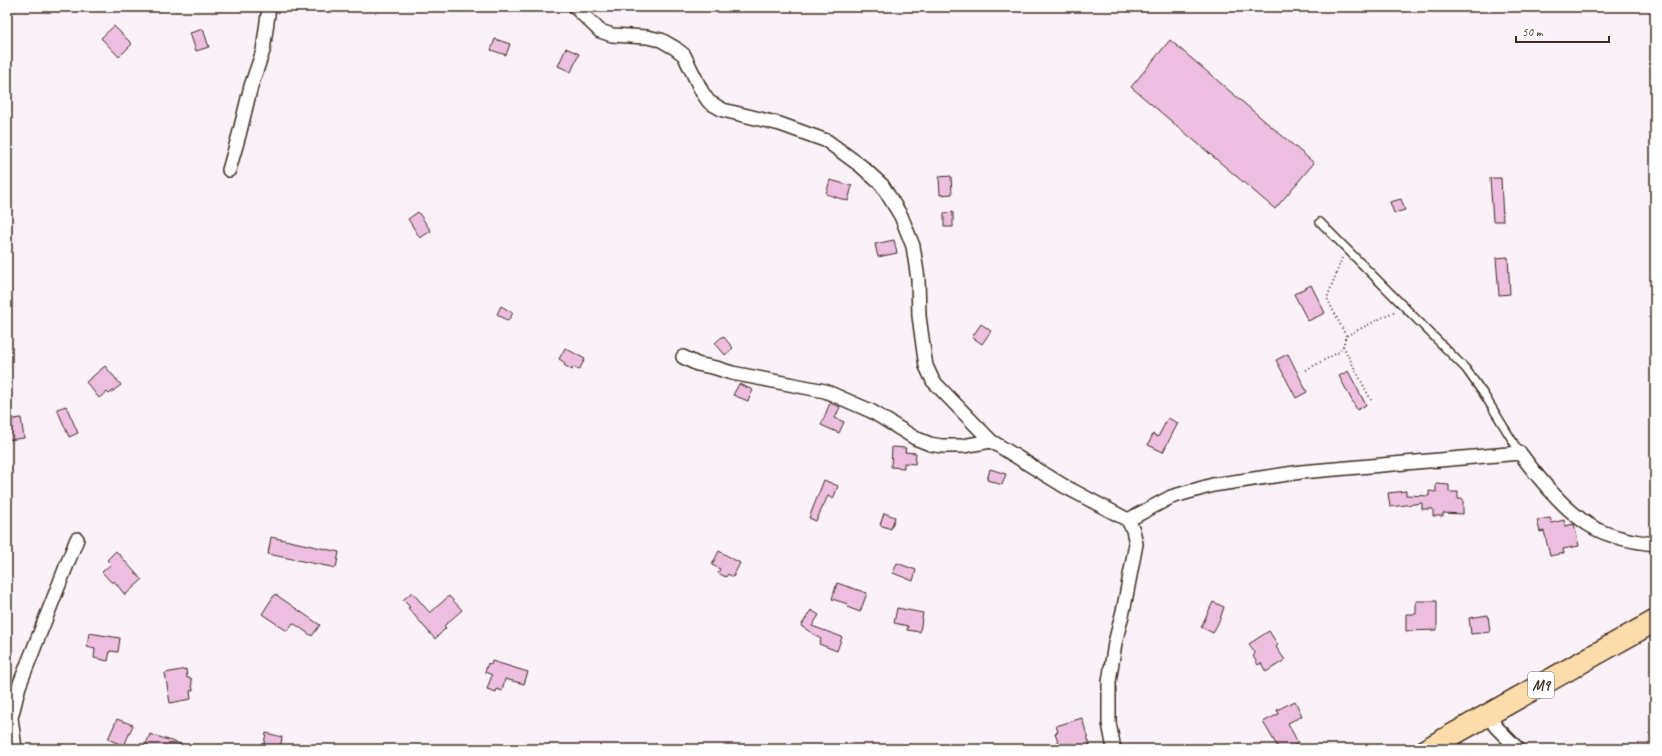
<svg xmlns="http://www.w3.org/2000/svg" width="1662" height="756" font-family="Caveat,sans-serif">
	<style>
		.building { fill: #edbee0; stroke: #3b2a1e }
		.lines { fill: none; stroke-linecap: round; stroke-linejoin: round }
		.lane-casing { stroke: #3b2a1e; stroke-width: 10 }
		.street-casing { stroke: #3b2a1e; stroke-width: 16 }
		.primary-casing { stroke: #3b2a1e; stroke-width: 24 }
		.path { stroke: #3b2a1e; stroke-width: 2; stroke-dasharray: 1 3; stroke-linecap: butt }
		.lane { stroke: #fff; stroke-width: 7 }
		.street { stroke: #fff; stroke-width: 13 }
		.primary { stroke: #fddcac; stroke-width: 21 }
		.labels { text-anchor: middle; stroke-width: 4; stroke-linejoin: round; paint-order: stroke }
		.shield { fill: #fff; stroke: #766a62; stroke-width: 1 }
		.shield-label { font-size: 15px; font-weight: bold; fill: #3b2a1e }
	</style>
	<rect width="100%" height="100%" fill="#fbf2f9"/>
	<filter id="ink" filterUnits="userSpaceOnUse"><feTurbulence type="fractalNoise" baseFrequency=".025" numOctaves="2"/><feDisplacementMap in="SourceGraphic" scale="8" xChannelSelector="R" yChannelSelector="G"/><feConvolveMatrix kernelMatrix="1 2 1 2 8 2 1 2 1" color-interpolation-filters="sRGB"/></filter>
	<g filter="url(#ink)">
		<!-- building -->
		<path class="building" d="M114,26L132,44L119,57L101,38Z
			M203,29L209,47L196,51L190,33Z
			M495,39L510,44L506,55L491,50Z
			M1170,40L1314,163L1275,209L1131,87Z
			M566,48L579,54L571,72L558,66Z
			M951,176L952,194L940,195L939,177Z
			M1490,178H1501L1503,221H1493Z
			M830,180L852,186L848,201L826,194Z
			M1401,199L1405,210L1394,213L1390,202Z
			M418,212L431,231L420,238L408,219Z
			M953,212V227H944V213Z
			M894,240L897,253L878,257L875,244Z
			M1508,257L1510,294L1499,295L1496,258Z
			M1311,285L1325,313L1308,321L1294,294Z
			M501,306L513,313L508,321L497,314Z
			M981,324L991,331L982,344L972,337Z
			M723,336L733,348L725,355L715,343Z
			M565,348L585,359L579,370L573,367L572,370L564,365L565,363L559,359Z
			M1288,354L1307,392L1296,398L1276,360Z
			M105,366L121,385L109,394L107,392L99,398L86,382Z
			M1348,371L1366,405L1357,410L1339,376Z
			M739,384L753,390L748,401L733,395Z
			M830,403L840,407L835,418L844,422L839,433L821,425Z
			M66,406L78,433L69,437L57,409Z
			M21,418L24,438L7,440V420Z
			M1168,418L1178,423L1163,452L1148,445L1153,434L1158,437Z
			M892,447L906,448L905,452L916,453L915,464L904,463V468L891,467Z
			M990,469L1006,474L1002,485L987,480Z
			M824,480L838,486L833,499L828,496L816,521L809,518Z
			M1436,484L1449,485V492H1458V499H1463V514L1443,513V516H1433V509H1422V503L1390,507L1388,493L1406,491V495L1429,496V491L1436,492Z
			M884,513L895,517L891,529L880,525Z
			M1550,518L1552,523L1564,520L1565,526L1574,524L1579,546L1563,549L1564,553L1550,556L1544,531L1540,532L1537,520Z
			M271,537L339,552L336,568L268,554Z
			M116,551L142,580L125,595L114,581L112,583L102,572L111,564L107,560Z
			M719,551L740,563L733,577L728,574L726,577L718,573L720,569L712,565Z
			M897,563L916,570L913,581L893,573Z
			M837,583L867,593L860,612L847,607L848,604L832,599Z
			M412,592L430,613L449,596L462,610L444,626L446,628L435,639L408,608L410,607L403,600Z
			M275,594L320,625L312,636L293,623L287,631L262,614Z
			M1416,601H1437V630L1406,631V614H1416Z
			M1213,602L1224,607L1220,619L1213,633L1201,627Z
			M897,608L923,613L920,632L907,630L908,626L894,623Z
			M811,610L819,615L812,626L842,637L837,651L819,644L821,639L801,626Z
			M1488,615L1490,632L1471,634L1469,618Z
			M1269,631L1278,645L1276,647L1285,660L1266,672L1261,663L1258,665L1253,656L1255,654L1249,644Z
			M89,633L120,638L118,652L110,651L108,661L94,658L95,649L87,647Z
			M492,661L528,672L524,684L505,679L502,691L497,689L496,692L487,689L492,675L485,672L488,663L491,665Z
			M186,669L187,678H191L193,690L190,691L191,699L170,703L165,673Z
			M1295,701L1302,716L1288,723L1298,743L1287,749H1279L1263,722L1279,714L1277,710Z
			M1082,718L1091,749H1061L1055,733L1058,732L1056,726Z
			M117,719L133,725L124,746L108,739Z
			M266,733L282,737L280,749H263Z
			M150,734L190,747V749H144Z"/>
		<g class="lines">
			<!-- lane casing -->
			<g class="lane-casing">
				<path id="lane" d="M1320,222L1466,369L1485,396L1520,453"/>
			</g>
			<!-- street casing -->
			<g class="street-casing">
				<path id="street" d="M575,7L600,31L612,35L647,37L661,40L675,48L684,55L702,92L709,102L723,110L780,124L827,141L861,166L882,185L901,216L913,246L918,279L919,316L924,353L926,366L933,381L991,441L1064,486L1128,520L1133,530L1136,544L1124,607L1115,643L1109,682V723L1114,749
					M229,170L239,135L251,86L263,51L269,7
					M683,357L697,364L716,368L732,373L825,391L871,411L915,438L930,444L941,446H963L991,441
					M1128,520L1171,497L1213,485L1301,472L1520,453C1539,479 1567,514 1596,529C1614,538 1635,542 1655,544
					M1488,715L1496,727L1518,749
					M15,749L11,718L19,686L77,539"/>
			</g>
			<!-- primary casing -->
			<g class="primary-casing">
				<path id="primary" d="M1427,749L1655,621"/>
			</g>
			<!-- path -->
			<path class="path" d="M1342,258L1327,298L1346,336
				M1343,346L1371,400
				M1306,370L1339,352L1343,346L1346,336L1395,311
				M1489,749L1496,744"/>
			<!-- lane -->
			<use href="#lane" class="lane"/>
			<!-- street -->
			<use href="#street" class="street"/>
			<!-- primary -->
			<use href="#primary" class="primary"/>
		</g>
	</g>
	<g class="labels">
		<!-- shield labels -->
		<rect class="shield" x="1528" y="672" width="26" height="26" rx="3"/>
		<g class="shield-label">
			<text x="1541" y="690">M9</text>
		</g>
	</g>
	<!-- margin -->
	<rect width="1662" height="756" fill="none" stroke="#fff" stroke-width="24"/>
	<rect x="12" y="12" width="1638" height="732" fill="none" stroke="#3b2a1e" stroke-width="1.5" filter="url(#ink)"/>
	<!-- scale -->
	<path d="M1516 36v6h93v-6" fill="none" stroke="#3b2a1e" stroke-width="2"/>
	<text x="1522" y="36" font-size="12" fill="#3b2a1e" stroke="#ffffff" stroke-width="3" paint-order="stroke">50 m</text>
</svg>
